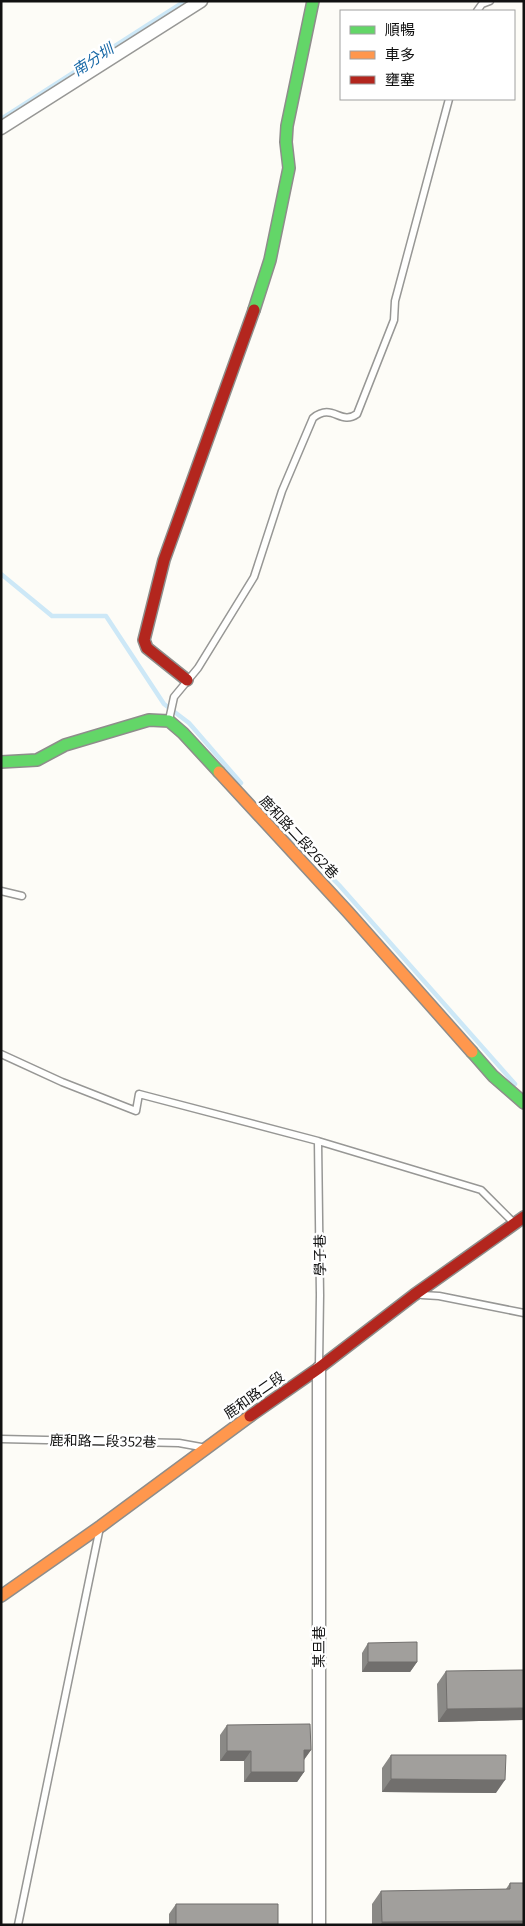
<svg xmlns="http://www.w3.org/2000/svg" width="525" height="1926" font-family="Bitter,'Noto Sans TC',serif">
	<style>
		.lines { fill: none; stroke-linecap: round; stroke-linejoin: round }
		.stream { stroke: #cde8f7; stroke-width: 4.5 }
		.lane-casing { stroke: #979795; stroke-width: 9 }
		.street-casing { stroke: #979795; stroke-width: 15 }
		.fast-casing { stroke: #8e8d8b; stroke-width: 14 }
		.slow-casing { stroke: #8e8d8b; stroke-width: 14 }
		.jam-casing { stroke: #8e8d8b; stroke-width: 14 }
		.lane { stroke: #fffffe; stroke-width: 6 }
		.street { stroke: #fffffe; stroke-width: 12 }
		.fast { stroke: #63d668; stroke-width: 11 }
		.slow { stroke: #ff974d; stroke-width: 11 }
		.jam { stroke: #b3261e; stroke-width: 11 }
		.wall { fill: #8a8986 }
		.shaded-wall { fill: #716f6d }
		.building { fill: #a19f9c; stroke: #716f6d }
		.labels { text-anchor: middle; stroke-width: 5; stroke-linejoin: round; paint-order: stroke }
		.street-label { font-size: 14px; fill: #111; stroke: #fff }
		.water-label { font-size: 15px; font-style: italic; fill: #1768a6; stroke: #fff }
	</style>
	<rect width="100%" height="100%" fill="#fdfcf7"/>
	<g class="lines">
		<!-- stream -->
		<path class="stream" d="M1,119L185,1
			M1,574L52,616H106L164,704L189,723L241,783
			M290,836L339,885L515,1084"/>
		<!-- lane casing -->
		<g class="lane-casing">
			<path id="lane" d="M477,11L482,4L490,1
				M169,720L174,697L198,668L254,577L282,491L313,418C333,402 340,426 357,414L394,320L395,301L449,99
				M1,891L22,896
				M1,1054L62,1082L136,1111L139,1094L318,1141L481,1190L514,1223
				M318,1141L320,1295L319,1365
				M422,1295L439,1296L524,1313
				M1,1439L179,1443L201,1447
				M18,1925L99,1532"/>
		</g>
		<!-- street casing -->
		<g class="street-casing">
			<path id="street" d="M1,128L201,1
				M319,1368V1925"/>
		</g>
		<!-- fast casing -->
		<g class="fast-casing">
			<path id="fast" d="M254,310L270,260L289,168L286,142L287,126L313,1
				M1,762L37,760L65,745L149,720L169,721L183,733L219,772
				M472,1052L493,1076L524,1103"/>
		</g>
		<!-- slow casing -->
		<g class="slow-casing">
			<path id="slow" d="M219,772L348,912L472,1052
				M1,1596L101,1526L250,1416"/>
		</g>
		<!-- jam casing -->
		<g class="jam-casing">
			<path id="jam" d="M187,680L147,648L144,640L164,560L254,310
				M250,1416L319,1368L414,1295L524,1217"/>
		</g>
		<!-- lane -->
		<use href="#lane" class="lane"/>
		<!-- street -->
		<use href="#street" class="street"/>
		<!-- fast -->
		<use href="#fast" class="fast"/>
		<!-- slow -->
		<use href="#slow" class="slow"/>
		<!-- jam -->
		<use href="#jam" class="jam"/>
	</g>
	<!-- wall -->
	<path class="wall" d="M368,1643L417,1662L410,1672H362V1653Z
		M524,1670V1720L438,1722L437,1684L446,1671Z
		M227,1725L311,1750L304,1759V1772L297,1782H244V1761H220V1735Z
		M391,1755L496,1793L382,1792V1768Z
		M510,1883L524,1925H372V1904L381,1891L506,1889Z
		M176,1904L278,1925H169V1914Z"/>
	<!-- shaded-wall -->
	<path class="shaded-wall" d="M368,1662H417L410,1672H362Z
		M524,1708V1720L438,1722L447,1709Z
		M304,1750H311L304,1760Z
		M227,1751H251L244,1761H220Z
		M251,1772H304L297,1782H244Z
		M391,1779L505,1780L496,1793L382,1792Z
		M524,1921V1925H380L382,1922Z"/>
	<!-- building -->
	<path class="building" d="M417,1642V1662H368V1643Z
		M524,1670V1708L447,1709L446,1671Z
		M310,1724L311,1750H304V1772H251V1751H227V1725Z
		M391,1755H506L505,1780L391,1779Z
		M510,1883H524V1921L382,1922L381,1891L510,1889Z
		M176,1904H278V1925H176Z"/>
	<g class="labels">
		<!-- street labels -->
		<g class="street-label">
			<text transform="translate(299 837) rotate(47)" y="5">鹿和路二段262巷</text>
			<text transform="translate(320 1255) rotate(-91)" y="5">學子巷</text>
			<text transform="translate(254 1395) rotate(-35)" y="5">鹿和路二段</text>
			<text transform="translate(103 1441) rotate(1)" y="5">鹿和路二段352巷</text>
			<text transform="translate(319 1647) rotate(-90)" y="5">某旦巷</text>
		</g>
		<!-- water labels -->
		<g class="water-label">
			<text transform="translate(93 60) rotate(-33)" y="5">南分圳</text>
		</g>
	</g>
	<!-- border -->
	<rect width="525" height="1926" fill="none" stroke="#111111" stroke-width="5"/>
	<!-- legend -->
	<rect x="340" y="10" width="175" height="90" fill="#ffffff" stroke="#a0a0a0"/>
	<rect x="350" y="26" width="25" height="8" fill="#63d668" stroke="#a0a0a0"/>
	<text x="385" y="35" font-size="15" fill="#111111">順暢</text>
	<rect x="350" y="51" width="25" height="8" fill="#ff974d" stroke="#a0a0a0"/>
	<text x="385" y="60" font-size="15" fill="#111111">車多</text>
	<rect x="350" y="76" width="25" height="8" fill="#b3261e" stroke="#a0a0a0"/>
	<text x="385" y="85" font-size="15" fill="#111111">壅塞</text>
</svg>
